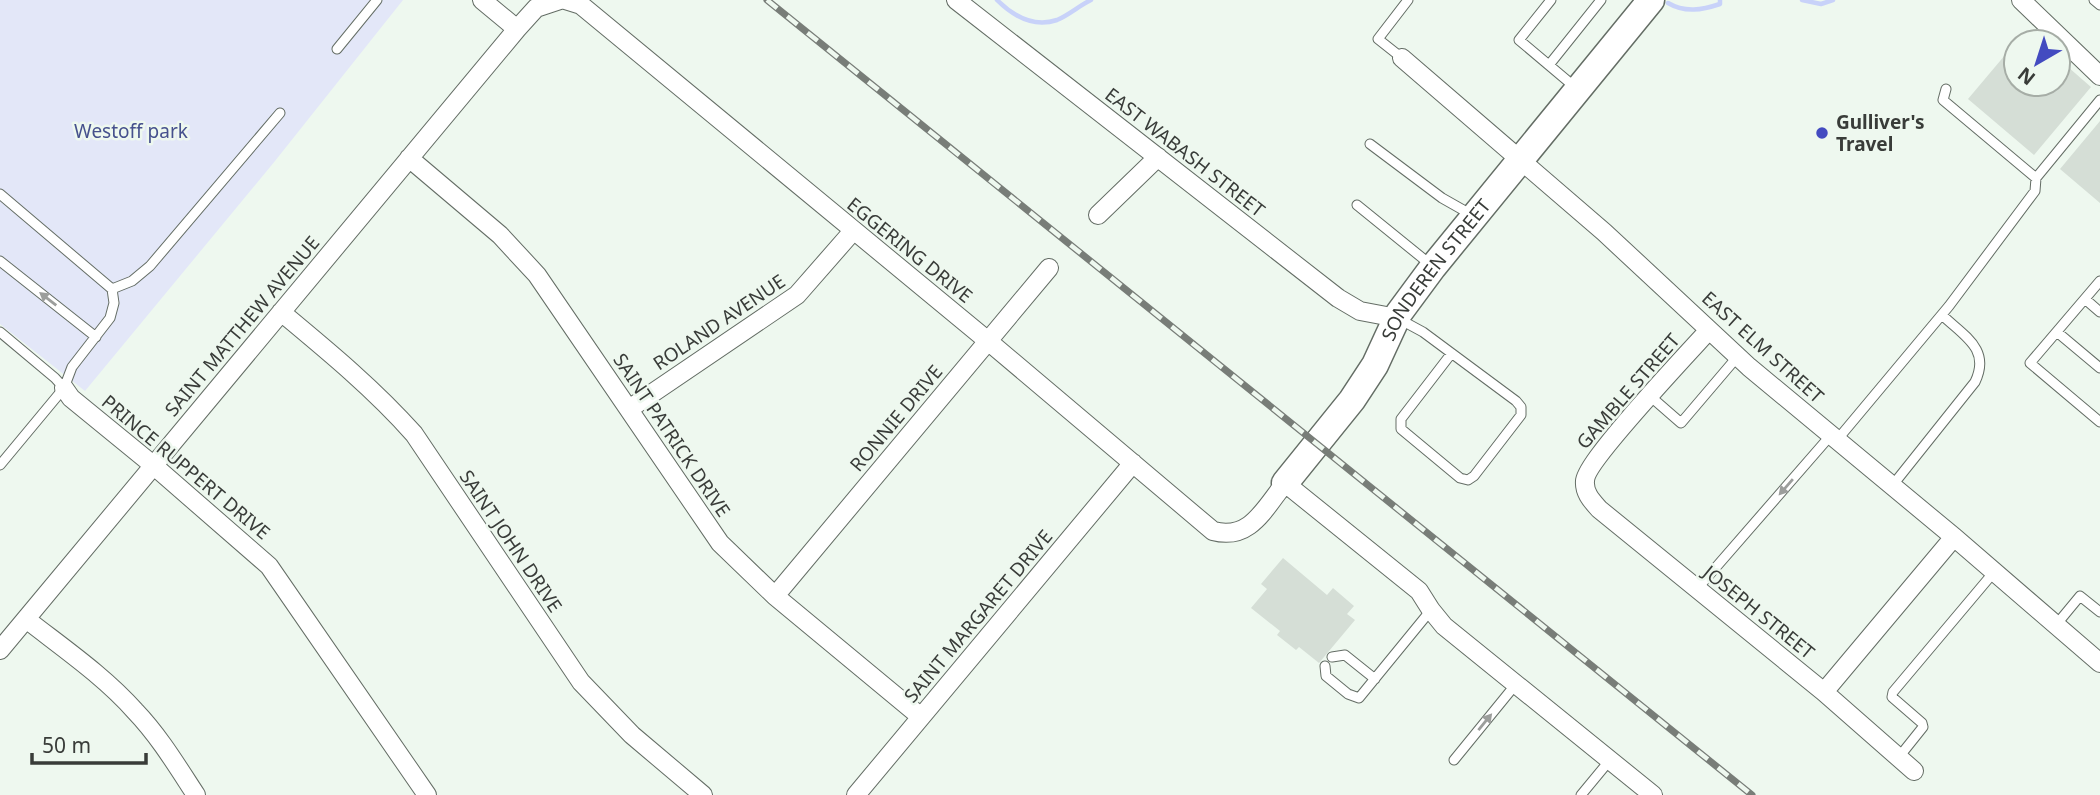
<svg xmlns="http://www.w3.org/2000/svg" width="2100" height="795" font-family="'Noto Sans',sans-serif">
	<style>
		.green { fill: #e3e7f8 }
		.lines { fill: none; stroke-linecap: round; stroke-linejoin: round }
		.stream { stroke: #c8d2f9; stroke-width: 4.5 }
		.building { fill: #d5ded6 }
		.lane-casing { stroke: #646d65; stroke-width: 11 }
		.street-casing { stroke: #646d65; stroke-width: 20 }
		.secondary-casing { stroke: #646d65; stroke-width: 29 }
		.lane { stroke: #fff; stroke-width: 9 }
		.street { stroke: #fff; stroke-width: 18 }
		.secondary { stroke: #fff; stroke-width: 26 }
		.rail-casing { stroke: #787d78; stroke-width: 7 }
		.rail { stroke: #eef8ef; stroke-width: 4.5; stroke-dasharray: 13; stroke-linecap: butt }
		.oneway { fill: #9c9e9c }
		.poi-dot { fill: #434bc0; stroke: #eef8ef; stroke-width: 2.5 }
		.labels { text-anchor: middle; stroke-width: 5; stroke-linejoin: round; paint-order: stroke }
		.poi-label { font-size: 19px; font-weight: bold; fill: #393c39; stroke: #eef8ef; text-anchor: start }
		.park-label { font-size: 19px; fill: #46518d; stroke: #eef8ef }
		.street-label { font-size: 19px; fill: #393c39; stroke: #eef8ef }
	</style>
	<rect width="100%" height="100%" fill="#eef8ef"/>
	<!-- green -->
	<path class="green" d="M0,0H403L275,161L85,391L0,324Z"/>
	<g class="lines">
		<!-- stream -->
		<path class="stream" d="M997,0C1013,16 1033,28 1057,20C1069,15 1080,5 1091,0
			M1802,0L1821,4L1833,0
			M1668,3C1685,13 1702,10 1720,4V0"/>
	</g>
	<!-- building -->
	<path class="building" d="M2016,42V84H2058V51L2070,63L2068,67L2091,87L2034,155L1968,99Z
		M2100,121V203L2060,169Z
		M1283,558L1327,595L1333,588L1354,606L1347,614L1355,620L1319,663L1299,647L1296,650L1277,635L1280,631L1251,608L1267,589L1261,584Z"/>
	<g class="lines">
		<!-- lane casing -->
		<g class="lane-casing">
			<path id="lane" d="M1551,0L1519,40L1576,88
				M2094,0L2100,5
				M337,49L377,0
				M1402,58L1378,39L1408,0
				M1549,65L1601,0
				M1946,89L1943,100L2036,178L2100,100
				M1370,144L1442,198L1472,215
				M0,194L112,289L114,303L110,318L72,367L64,388L0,465
				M1357,205L1431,265
				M0,261L96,337
				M2100,281L2030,363L2100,422
				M112,289L132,281L150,266L280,113
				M2085,299L2100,312
				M1399,319L1423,332L1516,401L1521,407V415L1474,476L1468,480L1460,478L1401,429V419L1451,354
				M0,332L55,378L64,388
				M2057,332L2100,368
				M1650,396L1681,423L1738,356
				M1837,440L1949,306L2035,191L2036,178
				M1892,486L1975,382C1991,349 1964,336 1942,315
				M1697,589L1831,435
				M2056,625L2080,596L2100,612
				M1332,657L1345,655L1375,679
				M1325,666L1326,676L1348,694L1359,698L1431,610
				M1899,757L1923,727L1922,723L1892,697L1893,692L1994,572
				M1454,760L1516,684
				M1581,795L1610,760"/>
		</g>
		<!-- street casing -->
		<g class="street-casing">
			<path id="street" d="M482,0L517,29
				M565,0L581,5L988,341L1213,531C1250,541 1264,509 1285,483L1419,591L1431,610L1444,626L1653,795
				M956,0L1338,298L1360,311L1397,318
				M2021,0L2100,76
				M1402,58L1604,232L1749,367L1954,537L2100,663
				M409,158L500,235L537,275L720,543L775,596L921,717
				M1098,215L1158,157
				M281,312C328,351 374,389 414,434L581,682L632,735L703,795
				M1709,330C1690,351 1585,462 1585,481C1584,493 1592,501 1599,509L1824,692L1914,771
				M64,388L71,398L153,465L269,566L427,795
				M629,409L797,295L853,231
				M775,596L1049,268
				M26,619C63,648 104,676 135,711C159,736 177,766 196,795
				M0,650L517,29L536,8L560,0
				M1824,692L1954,537
				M856,795L1133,463"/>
		</g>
		<!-- secondary casing -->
		<g class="secondary-casing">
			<g id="secondary">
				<path id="s1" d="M1285,483L1352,400L1375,365L1399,313L1433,267L1651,0"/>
			</g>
		</g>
		<!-- lane -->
		<use href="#lane" class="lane"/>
		<!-- street -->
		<use href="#street" class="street"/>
		<!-- secondary -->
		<use href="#secondary" class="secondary"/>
		<!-- rail casing -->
		<g class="rail-casing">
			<path id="rail" d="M767,0L1752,795"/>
		</g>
		<!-- rail -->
		<use href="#rail" class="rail"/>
	</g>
	<!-- one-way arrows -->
	<defs><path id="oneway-solid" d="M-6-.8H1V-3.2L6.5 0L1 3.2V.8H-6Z" transform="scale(1.75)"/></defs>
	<g class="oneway">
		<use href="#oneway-solid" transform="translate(48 299) rotate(-142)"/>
		<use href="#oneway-solid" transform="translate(1786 487) rotate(131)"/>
		<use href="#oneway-solid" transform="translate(1485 722) rotate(-51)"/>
	</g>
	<!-- markers -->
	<circle class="poi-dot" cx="1822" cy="133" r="7"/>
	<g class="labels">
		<!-- poi labels -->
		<g class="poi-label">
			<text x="1836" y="129">Gulliver's<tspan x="1836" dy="22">Travel</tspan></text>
		</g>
		<!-- park labels -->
		<g class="park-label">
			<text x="131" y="138">Westoff park</text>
		</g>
		<!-- street labels -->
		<g class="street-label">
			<text transform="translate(1185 152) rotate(38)" y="7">EAST WABASH STREET</text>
			<text transform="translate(910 250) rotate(39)" y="7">EGGERING DRIVE</text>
			<text dy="7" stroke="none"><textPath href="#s1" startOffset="262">SONDEREN STREET</textPath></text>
			<text transform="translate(719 322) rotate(-34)" y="7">ROLAND AVENUE</text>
			<text transform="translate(242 326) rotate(-50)" y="7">SAINT MATTHEW AVENUE</text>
			<text transform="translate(1763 347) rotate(42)" y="7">EAST ELM STREET</text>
			<text transform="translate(1628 391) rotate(-49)" y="7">GAMBLE STREET</text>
			<text transform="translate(896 418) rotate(-50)" y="7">RONNIE DRIVE</text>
			<text transform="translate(672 435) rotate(56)" y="7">SAINT PATRICK DRIVE</text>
			<text transform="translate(186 467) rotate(40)" y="7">PRINCE RUPPERT DRIVE</text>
			<text transform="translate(511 541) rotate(56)" y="7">SAINT JOHN DRIVE</text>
			<text transform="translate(1759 612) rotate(39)" y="7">JOSEPH STREET</text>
			<text transform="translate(978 616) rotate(-50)" y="7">SAINT MARGARET DRIVE</text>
		</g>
	</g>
	<!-- north arrow -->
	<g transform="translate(2037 63) rotate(219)"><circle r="33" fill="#eef8ef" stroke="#a6ada6" stroke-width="2"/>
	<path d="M0-5L12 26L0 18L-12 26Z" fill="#434bc0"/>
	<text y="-10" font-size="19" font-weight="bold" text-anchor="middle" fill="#393c39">N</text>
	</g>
	<!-- scale -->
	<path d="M32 753v10h114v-10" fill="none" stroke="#393c39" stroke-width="3.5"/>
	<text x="42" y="753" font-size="21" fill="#393c39" stroke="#eef8ef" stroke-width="5" paint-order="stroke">50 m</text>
</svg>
